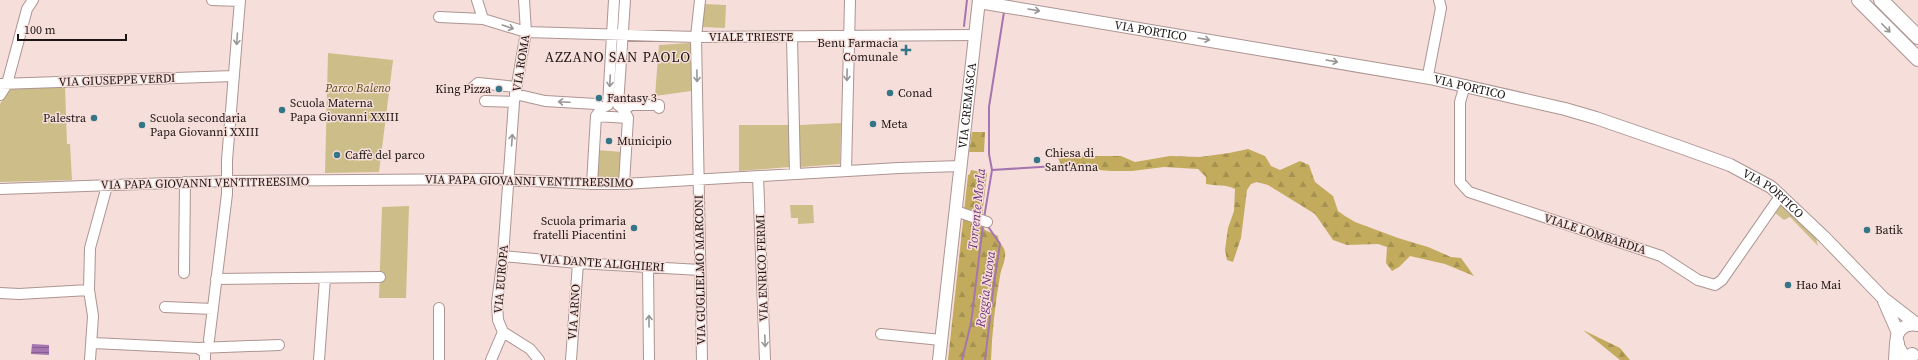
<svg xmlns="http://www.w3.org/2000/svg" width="1918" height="360" font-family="'Source Serif 4',serif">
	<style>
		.grass { fill: url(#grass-tufts) }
		.forest { fill: url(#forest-firs) }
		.park { fill: #cdbd89 }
		.water { fill: url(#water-rules) }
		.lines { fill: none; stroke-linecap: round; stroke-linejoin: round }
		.stream { stroke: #a575b0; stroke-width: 2 }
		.minor-casing { stroke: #ac9592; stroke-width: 12 }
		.major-casing { stroke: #ac9592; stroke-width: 14 }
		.highway-casing { stroke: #ac9592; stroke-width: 16 }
		.minor { stroke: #fff; stroke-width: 10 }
		.major { stroke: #fff; stroke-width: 12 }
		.highway { stroke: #fff; stroke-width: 14 }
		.oneway { stroke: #999695 }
		.poi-dot { fill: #347588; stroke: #f6deda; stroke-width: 1.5 }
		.labels { text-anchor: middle; stroke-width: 3; stroke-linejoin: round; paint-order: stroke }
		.street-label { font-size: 12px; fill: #1d1514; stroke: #f6deda }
		.poi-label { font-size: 12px; fill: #1d1514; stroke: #f6deda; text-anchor: start }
		.park-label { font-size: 12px; font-style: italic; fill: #5e4d10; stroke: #f6deda }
		.water-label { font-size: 13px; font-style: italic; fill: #6f337c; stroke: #f6deda }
		.quarter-label { font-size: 14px; letter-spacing: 1px; fill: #1d1514; stroke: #f6deda }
	</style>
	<defs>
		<pattern id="grass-tufts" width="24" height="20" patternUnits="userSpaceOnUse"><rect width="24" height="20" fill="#cdbd89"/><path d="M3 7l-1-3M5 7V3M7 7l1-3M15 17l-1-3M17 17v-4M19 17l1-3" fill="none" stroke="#b0a275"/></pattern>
		<pattern id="forest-firs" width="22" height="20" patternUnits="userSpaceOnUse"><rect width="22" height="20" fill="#c2ab5d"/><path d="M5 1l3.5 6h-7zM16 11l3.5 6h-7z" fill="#a69250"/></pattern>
		<pattern id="water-rules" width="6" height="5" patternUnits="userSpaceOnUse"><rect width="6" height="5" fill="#a575b0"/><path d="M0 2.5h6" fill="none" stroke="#865f8e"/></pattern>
	</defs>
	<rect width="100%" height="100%" fill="#f6deda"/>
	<!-- grass -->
	<path class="grass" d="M1778,206L1786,207L1816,238L1818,246L1790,217L1784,220L1774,212Z"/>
	<!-- forest -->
	<path class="forest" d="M972,132H985L984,152H969Z
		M1248,149L1265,156L1271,166L1280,170L1300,161L1309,165L1315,182L1333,196L1338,211L1345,216L1355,222L1398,238L1428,247L1451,257L1461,258L1474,276L1445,264L1410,256L1399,267L1392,271L1386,263L1387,247L1378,244L1347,245L1333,240L1315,214L1268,185L1257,182L1251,184L1247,190L1241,238L1233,262L1227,260L1225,250L1228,228L1234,211L1235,189C1226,184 1216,186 1206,184V177L1198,169L1164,167L1132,171H1111L1062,167L1057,156H1121L1135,162L1170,156L1200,157L1229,153Z
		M971,170L987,173L981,225L985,230L998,236C998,242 1004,246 1005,252C1006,261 1001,268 1000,276C995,304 992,332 991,360H948L968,175L970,174Z
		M1583,330L1620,348L1630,360H1620Z"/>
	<!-- park -->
	<path class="park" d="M703,4L726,5L725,28L702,27Z
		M691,43V91L655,96L659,45Z
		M328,53L393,60L379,172L325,173Z
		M65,87L67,144H70L72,180L0,182V104L9,89Z
		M841,123L840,164L800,167V125Z
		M739,125H789V167L739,171Z
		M597,150L622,152L620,178L595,179Z
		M790,205H813L814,223L798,224V218H791Z
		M409,206L406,298H379L382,207Z"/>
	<!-- water -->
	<path class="water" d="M32,344L49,345V355L31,354Z"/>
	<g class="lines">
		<!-- stream -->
		<path class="stream" d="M964,26L967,0
			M992,170L1056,166
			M984,218L992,170L989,154V107L1004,12
			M962,360L971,323L983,225
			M985,360L994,283L1000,244L987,225"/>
		<!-- minor casing -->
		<g class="minor-casing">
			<path id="minor" d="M212,0L240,1
				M477,0L483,19L526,32L696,37L975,35
				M524,0L526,32L514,102L503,256L497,303L498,320L503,332L530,349L539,360
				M700,0L696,37L702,360
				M439,17L483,19
				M792,37L795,174
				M1430,78L1428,75L1441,8L1439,0
				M0,84L234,76
				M1465,85L1460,102V182L1469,192L1661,256L1698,280L1715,285L1722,280L1781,195
				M472,88L478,83L516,87
				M515,94L545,101L596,104L602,108
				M0,95L7,84L27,9L33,0
				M485,101L514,102
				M624,110L631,105H659V108
				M596,116L628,118
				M846,171L850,0
				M758,176L765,360
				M592,184L596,116L602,108L608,105L614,0
				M624,184L628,118L624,110L618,105L625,0
				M0,189L227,181L496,179L592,184H624L899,168L961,166
				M956,211L987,222
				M503,256L578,263L700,270
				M648,267L649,360
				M184,273L185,182
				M216,279L380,277
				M0,293L19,294L89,290
				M165,307L213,309
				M439,308V360
				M881,334L941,340
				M209,340L227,194V160L240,0
				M93,343L198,348L205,353V360
				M198,348L279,345
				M90,360L93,316L89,290L90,248L107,186
				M319,360L325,278
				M491,360L503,332
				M571,360L578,263"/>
		</g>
		<!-- major casing -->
		<g class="major-casing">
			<g id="major">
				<path id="s1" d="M979,2L1430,78L1565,109L1596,118L1680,147L1730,165L1771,187L1824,237L1883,298L1918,325"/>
				<path d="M1884,301L1898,333"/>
				<path d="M1901,351C1890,337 1901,322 1918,325"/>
				<path id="s2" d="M939,360L979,0"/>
			</g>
		</g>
		<!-- highway casing -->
		<g class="highway-casing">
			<path id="highway" d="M1859,0L1918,59
				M1881,0L1918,37
				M1896,360L1897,343
				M1905,360L1912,355"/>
		</g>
		<!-- minor -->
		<use href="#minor" class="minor"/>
		<!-- major -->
		<use href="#major" class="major"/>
		<!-- highway -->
		<use href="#highway" class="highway"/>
	</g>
	<!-- one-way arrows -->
	<defs><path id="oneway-shaft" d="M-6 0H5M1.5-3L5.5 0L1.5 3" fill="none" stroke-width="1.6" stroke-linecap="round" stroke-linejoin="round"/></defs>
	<g class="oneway">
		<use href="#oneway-shaft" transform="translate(1034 10) rotate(10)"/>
		<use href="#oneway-shaft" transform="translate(508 27) rotate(19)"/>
		<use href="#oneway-shaft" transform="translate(1886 28) rotate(45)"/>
		<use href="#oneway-shaft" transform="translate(237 39) rotate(94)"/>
		<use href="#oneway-shaft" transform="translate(1204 39) rotate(10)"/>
		<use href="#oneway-shaft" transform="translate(1332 61) rotate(10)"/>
		<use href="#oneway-shaft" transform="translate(847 75) rotate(91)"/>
		<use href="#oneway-shaft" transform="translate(697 76) rotate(89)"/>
		<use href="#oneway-shaft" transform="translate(610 81) rotate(93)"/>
		<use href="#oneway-shaft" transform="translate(564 102) rotate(-177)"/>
		<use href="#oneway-shaft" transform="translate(512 140) rotate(-86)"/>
		<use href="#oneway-shaft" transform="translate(649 321) rotate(-90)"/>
		<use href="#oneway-shaft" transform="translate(765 341) rotate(88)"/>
	</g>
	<!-- markers -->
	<g class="poi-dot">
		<path d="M904 44h4v4h4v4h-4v4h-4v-4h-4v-4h4z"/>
		<circle cx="499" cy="89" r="4"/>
		<circle cx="890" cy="93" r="4"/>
		<circle cx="599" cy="98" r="4"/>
		<circle cx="282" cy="110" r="4"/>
		<circle cx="94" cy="118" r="4"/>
		<circle cx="873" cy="124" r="4"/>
		<circle cx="142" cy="125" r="4"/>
		<circle cx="609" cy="141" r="4"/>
		<circle cx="337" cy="155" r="4"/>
		<circle cx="1037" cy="160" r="4"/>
		<circle cx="634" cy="228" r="4"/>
		<circle cx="1867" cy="230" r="4"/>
		<circle cx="1788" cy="285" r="4"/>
	</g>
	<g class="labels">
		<!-- street labels -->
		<g class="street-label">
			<text dy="4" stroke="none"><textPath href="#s1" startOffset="174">VIA PORTICO</textPath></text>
			<text x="751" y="41">VIALE TRIESTE</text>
			<text transform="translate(521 63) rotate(-81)" y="4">VIA ROMA</text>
			<text transform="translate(117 80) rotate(-2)" y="4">VIA GIUSEPPE VERDI</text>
			<text dy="4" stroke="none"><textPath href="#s1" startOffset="498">VIA PORTICO</textPath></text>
			<text dy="4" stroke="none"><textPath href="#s2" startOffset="256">VIA CREMASCA</textPath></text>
			<text transform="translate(529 181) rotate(1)" y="4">VIA PAPA GIOVANNI VENTITREESIMO</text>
			<text transform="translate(205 183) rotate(-1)" y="4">VIA PAPA GIOVANNI VENTITREESIMO</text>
			<text dy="4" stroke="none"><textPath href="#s1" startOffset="822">VIA PORTICO</textPath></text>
			<text transform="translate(1595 234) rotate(18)" y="4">VIALE LOMBARDIA</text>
			<text transform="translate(602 263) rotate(4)" y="4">VIA DANTE ALIGHIERI</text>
			<text transform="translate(762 268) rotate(-92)" y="4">VIA ENRICO FERMI</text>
			<text transform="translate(700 270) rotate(-91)" y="4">VIA GUGLIELMO MARCONI</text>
			<text transform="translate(501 279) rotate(-85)" y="4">VIA EUROPA</text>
			<text transform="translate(574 312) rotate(-86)" y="4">VIA ARNO</text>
		</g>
		<!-- poi labels -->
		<g class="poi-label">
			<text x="898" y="47" text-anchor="end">Benu Farmacia<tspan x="898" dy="14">Comunale</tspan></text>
			<text x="491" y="93" text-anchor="end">King Pizza</text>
			<text x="898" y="97">Conad</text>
			<text x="607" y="102">Fantasy 3</text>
			<text x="290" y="107">Scuola Materna<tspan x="290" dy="14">Papa Giovanni XXIII</tspan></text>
			<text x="86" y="122" text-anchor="end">Palestra</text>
			<text x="150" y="122">Scuola secondaria<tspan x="150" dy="14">Papa Giovanni XXIII</tspan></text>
			<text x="881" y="128">Meta</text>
			<text x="617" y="145">Municipio</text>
			<text x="1045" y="157">Chiesa di<tspan x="1045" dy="14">Sant'Anna</tspan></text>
			<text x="345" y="159">Caffè del parco</text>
			<text x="626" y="225" text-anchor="end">Scuola primaria<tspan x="626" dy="14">fratelli Piacentini</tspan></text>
			<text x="1875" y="234">Batik</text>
			<text x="1796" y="289">Hao Mai</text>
		</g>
		<!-- park labels -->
		<g class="park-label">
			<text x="358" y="92">Parco Baleno</text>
		</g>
		<!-- water labels -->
		<g class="water-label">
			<text transform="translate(976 209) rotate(-84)" y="5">Torrente Morla</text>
			<text transform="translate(985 289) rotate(-82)" y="5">Roggia Nuova</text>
		</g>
		<!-- quarter labels -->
		<g class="quarter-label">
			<text x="618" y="62">AZZANO SAN PAOLO</text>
		</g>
	</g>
	<!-- scale -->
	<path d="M18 34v6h108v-6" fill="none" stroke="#1d1514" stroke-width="2"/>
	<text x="24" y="34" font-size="12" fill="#1d1514" stroke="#f6deda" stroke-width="3" paint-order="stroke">100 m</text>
</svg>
